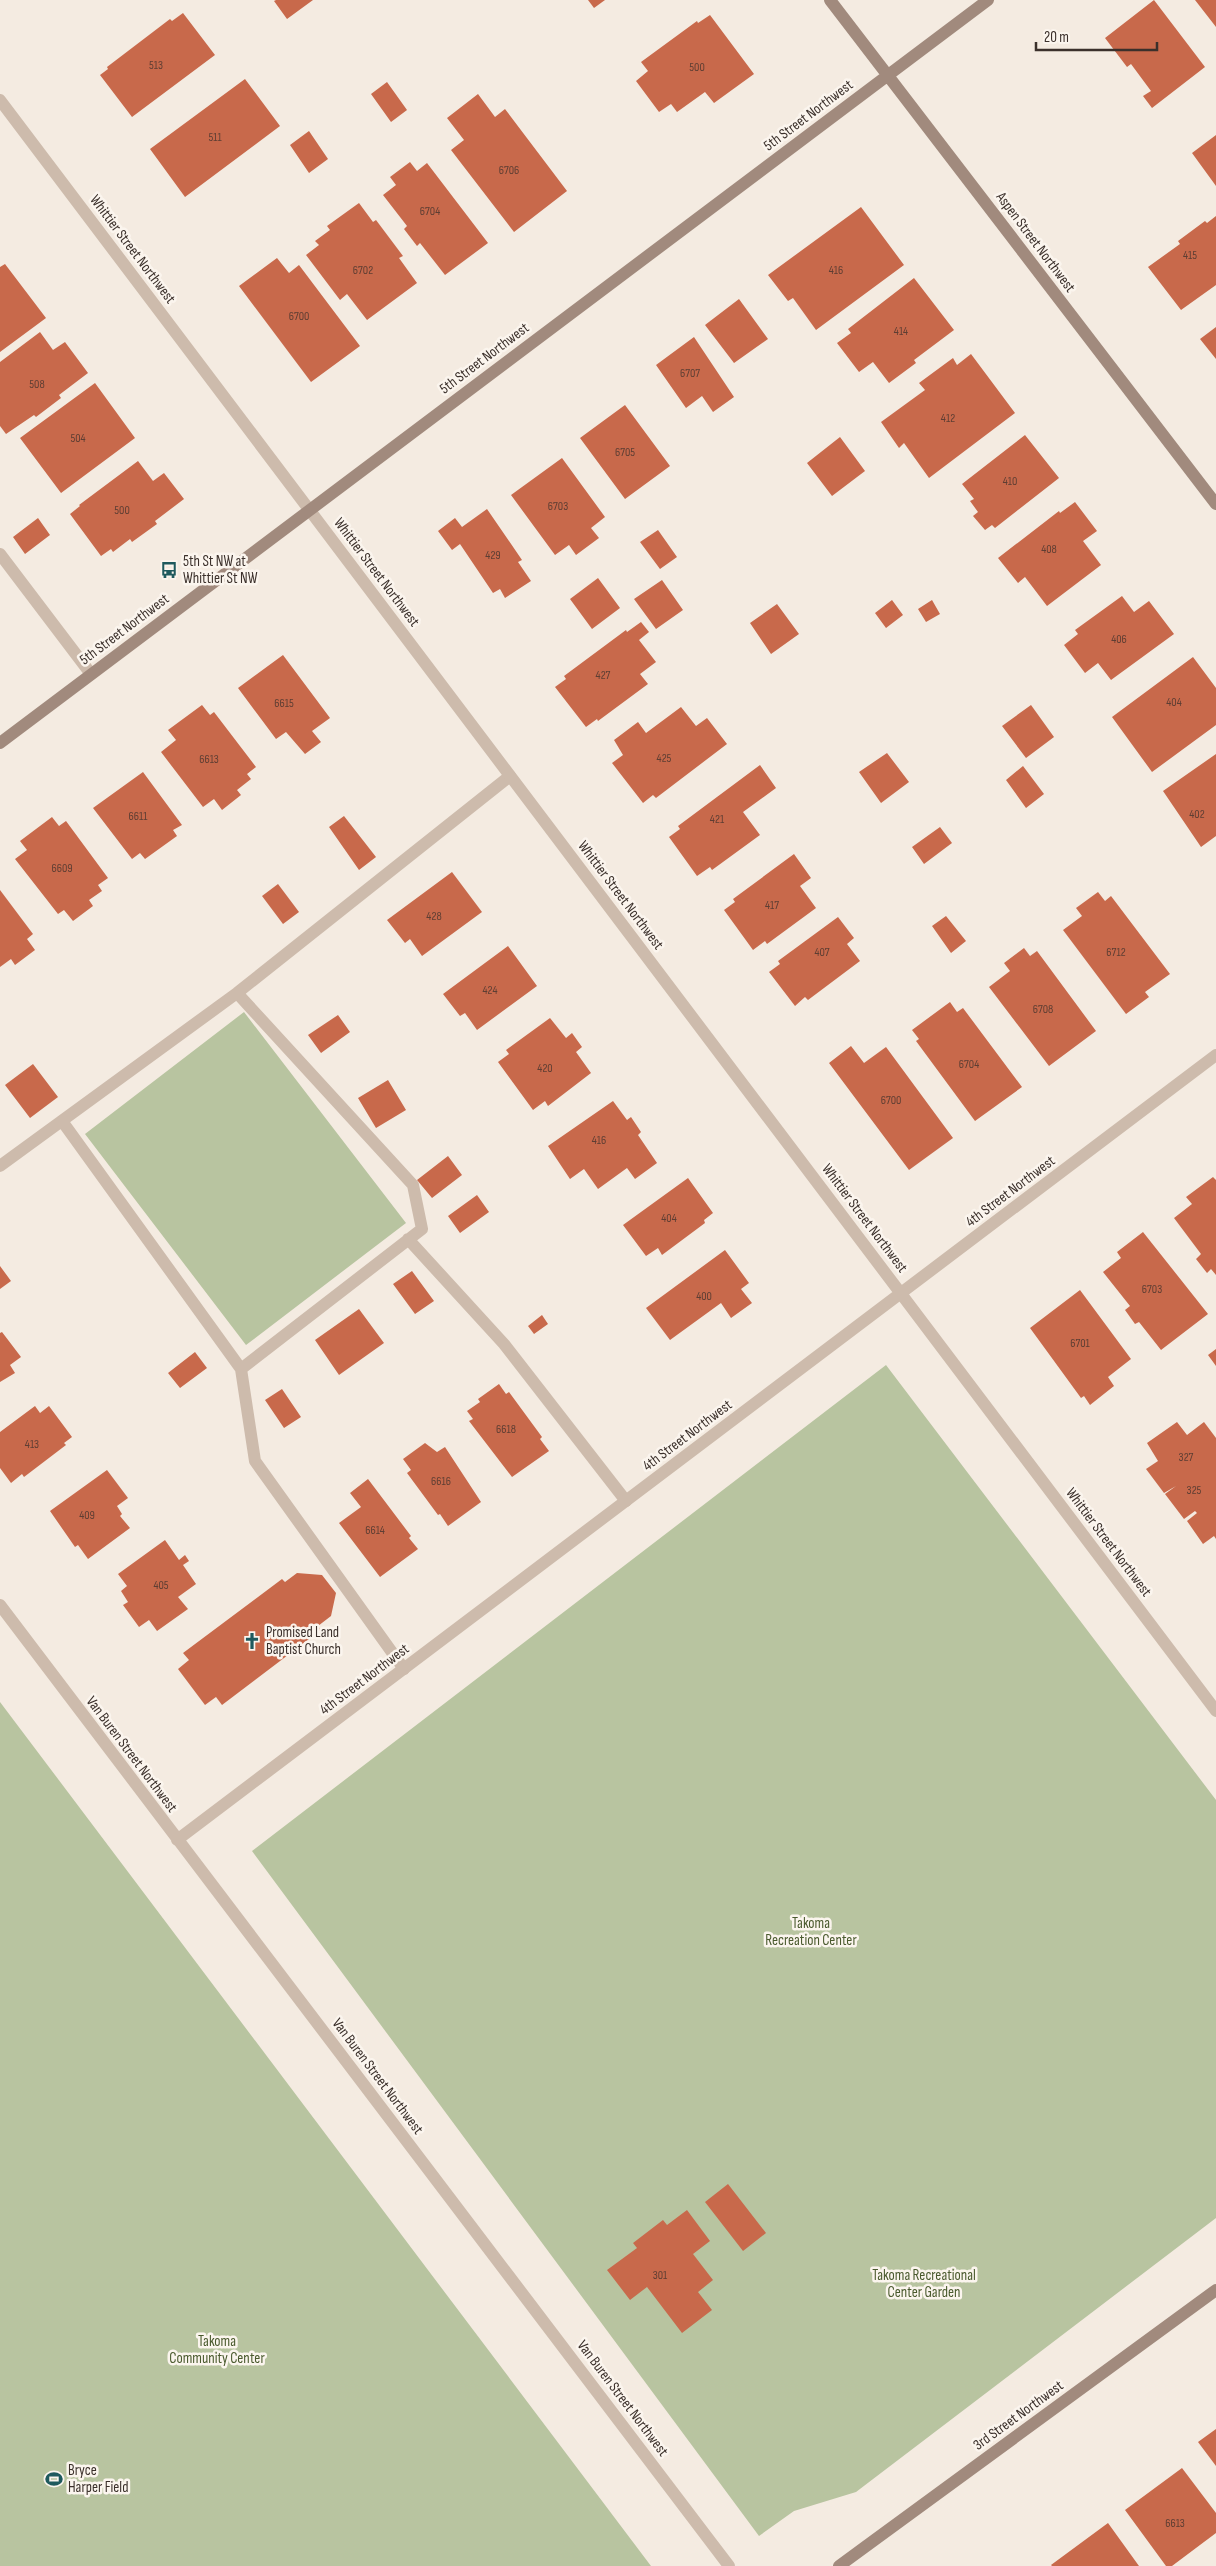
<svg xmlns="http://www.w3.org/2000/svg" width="1216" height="2566" font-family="'Sofia Sans Condensed',sans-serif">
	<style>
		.green { fill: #b8c4a0 }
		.building { fill: #c8694b }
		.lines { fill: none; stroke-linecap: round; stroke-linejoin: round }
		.lane { stroke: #cdbbac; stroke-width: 12 }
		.street { stroke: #cdbbac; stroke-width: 12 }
		.secondary { stroke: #a18a7d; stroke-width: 12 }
		.labels { text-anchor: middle; stroke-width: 5; stroke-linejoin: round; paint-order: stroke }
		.number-label { font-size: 12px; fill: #5e3e33 }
		.street-label { font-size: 15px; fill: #3b302b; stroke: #fbf5ee }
		.poi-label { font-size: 15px; fill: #3b302b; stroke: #fbf5ee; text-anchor: start }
		.park-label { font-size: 15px; fill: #4a5a2e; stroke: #fbf5ee }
	</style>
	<rect width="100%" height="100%" fill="#f4ebe1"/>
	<!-- green -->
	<path class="green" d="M244,1012L406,1223L246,1345L85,1134Z
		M886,1365L1216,1800V2218L856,2492L794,2511L759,2536L252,1851Z
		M0,1702L651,2566H0Z"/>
	<!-- building -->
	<path class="building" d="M276,0H313L287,19L274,1Z
		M588,0H605L594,8Z
		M1154,0L1205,67L1152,108L1143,96L1151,91L1131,64L1127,67L1105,38Z
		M1195,0H1216V27Z
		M183,13L215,55L132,117L100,75L108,69L107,67L170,19L172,21Z
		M710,15L754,74L714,103L705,92L677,112L671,104L659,112L636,81L648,71L641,62L697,21L698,23Z
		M245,79L280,126L185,197L150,149Z
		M387,82L407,110L391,122L371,94Z
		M478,94L495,117L505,109L567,191L514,232L451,150L464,140L447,118Z
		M309,131L328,159L309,173L290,145Z
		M1216,135V186L1192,153Z
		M410,162L417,171L427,163L488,243L445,275L420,243L417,246L404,229L407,226L383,195L396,185L390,177Z
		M359,203L373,222L376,220L403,256L399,258L417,283L367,320L347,294L340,300L306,255L319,245L315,241L330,230L327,226Z
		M861,207L904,265L816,330L793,298L788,301L768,275Z
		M1216,216V285L1181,310L1148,267L1180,244L1178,241L1205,221L1207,223Z
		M277,258L289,273L299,265L360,346L311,382L239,286Z
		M5,264L46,318L0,352V267Z
		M914,278L954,330L914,360L916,363L889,383L873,362L859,372L837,343L851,333L848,329Z
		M739,299L768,339L734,363L705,325Z
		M1216,327V359L1200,339Z
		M40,332L53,350L65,342L88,373L59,395L61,398L36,417L34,415L6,434L0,426V362Z
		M694,337L734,397L713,412L702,396L686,408L656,365Z
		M971,354L1015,413L929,478L904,443L899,448L881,422L925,390L919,383L953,358L957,365Z
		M95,383L135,438L61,493L20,438Z
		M625,405L670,466L625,499L580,438Z
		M1025,435L1059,478L995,528L992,525L985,530L973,516L978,512L970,501L974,499L962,484Z
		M840,437L865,471L832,496L807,463Z
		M562,458L605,517L591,528L599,538L576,555L569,545L555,555L511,495Z
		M138,461L153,481L164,473L184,499L155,521L157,524L132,542L130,539L113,552L111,549L101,556L70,514L80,506L79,505Z
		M1075,502L1097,531L1083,541L1101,565L1047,606L1025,577L1018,583L998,558L1059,511L1060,513Z
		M487,509L522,560L518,562L531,581L505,598L500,589L493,593L460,544L452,550L438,531L455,518L462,527Z
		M38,518L50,535L25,554L13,537Z
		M658,530L677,557L660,569L640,542Z
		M598,578L620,608L592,629L570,599Z
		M662,580L683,610L656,629L634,599Z
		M1122,596L1134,612L1149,601L1174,634L1111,680L1098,663L1085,673L1064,645L1078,634L1075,630Z
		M892,600L903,615L886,628L875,613Z
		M932,600L940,614L926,622L918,609Z
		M777,604L799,634L771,654L750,623Z
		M641,622L649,632L639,640L656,662L640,674L648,684L598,721L597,719L586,727L555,687L566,679L564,676L626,630L627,632Z
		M283,655L330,718L312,731L321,742L305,754L286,732L276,739L238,688Z
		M1193,657L1216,688V725L1152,772L1112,717Z
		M202,705L210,715L214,712L256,767L247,774L251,779L237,790L241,795L222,810L214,799L203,807L161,752L176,740L168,730Z
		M1031,705L1054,737L1026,758L1002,726Z
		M681,707L696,726L707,718L727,744L656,798L653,795L643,803L612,763L623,755L614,740L638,722L646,733Z
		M887,753L909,782L881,803L859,772Z
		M1216,754V836L1201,847L1163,791Z
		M760,765L776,788L743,812L760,835L712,870L710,867L697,876L669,837L680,829L678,826Z
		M1023,766L1044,794L1026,808L1006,780Z
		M143,772L182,825L173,830L177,836L145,859L140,853L132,859L93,808Z
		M344,816L376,857L359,870L329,827Z
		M52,817L59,826L66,821L108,878L98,885L102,891L89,900L93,906L73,921L64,910L58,914L15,859L27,850L20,841Z
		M940,827L952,843L924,864L912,847Z
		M794,854L811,878L800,886L816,908L767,944L765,941L753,950L724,910L735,902L733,899Z
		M452,872L482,912L422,956L410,939L405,943L387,920Z
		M278,884L299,912L283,924L262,896Z
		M0,890L33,934L27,939L35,950L15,965L11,959L0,967Z
		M1098,892L1105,901L1111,896L1170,974L1145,992L1149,997L1126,1014L1063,930L1082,916L1076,908Z
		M946,916L966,941L951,953L932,926Z
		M838,917L854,938L847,944L860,961L808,1000L805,997L795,1006L769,972L780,964L778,961Z
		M508,946L537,986L477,1030L465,1013L460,1016L443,994Z
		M1024,948L1030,956L1037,951L1096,1031L1049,1066L989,987L1010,971L1004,963Z
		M950,1002L957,1012L963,1008L1022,1087L975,1121L916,1041L919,1039L912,1030Z
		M338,1015L350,1032L321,1053L308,1035Z
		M550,1018L566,1038L572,1033L582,1047L576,1052L591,1073L548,1106L545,1101L533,1110L498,1062L509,1054L506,1050Z
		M851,1046L864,1063L886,1047L953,1138L909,1170L829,1063Z
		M33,1064L58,1097L30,1118L5,1085Z
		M388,1080L406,1110L376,1128L358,1098Z
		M613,1101L627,1120L631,1117L641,1132L638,1135L657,1163L635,1179L627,1168L598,1189L584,1169L570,1179L548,1146Z
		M448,1156L462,1175L432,1198L417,1180Z
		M1213,1177L1216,1180V1275L1211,1269L1207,1273L1196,1259L1201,1254L1174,1218L1192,1204L1186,1197Z
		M688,1178L713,1213L704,1220L705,1223L662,1255L658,1248L646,1256L623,1225Z
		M477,1195L489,1212L460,1233L448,1216Z
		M1143,1232L1208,1314L1161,1350L1139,1322L1135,1324L1125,1310L1130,1306L1103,1272L1121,1258L1117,1252Z
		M725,1250L749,1283L741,1289L752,1303L731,1318L721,1303L670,1340L646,1308Z
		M0,1266L11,1281L0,1289Z
		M412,1271L434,1301L415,1314L393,1284Z
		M1080,1290L1131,1359L1108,1377L1114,1386L1090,1405L1084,1396L1081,1398L1030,1328Z
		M359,1309L384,1343L339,1375L315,1340Z
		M542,1315L548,1324L534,1334L528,1326Z
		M2,1332L21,1357L10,1365L15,1373L0,1382V1333Z
		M1216,1349V1366L1208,1355Z
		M195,1352L207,1368L180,1388L168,1373Z
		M499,1384L506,1394L509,1392L542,1437L540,1439L549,1451L512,1477L469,1421L473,1419L467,1411L480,1402L478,1399Z
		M282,1389L301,1417L284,1428L265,1400Z
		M35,1406L40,1413L49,1406L72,1437L64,1443L66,1445L24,1477L22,1474L11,1483L0,1468V1432Z
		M1177,1422L1187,1435L1204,1422L1216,1438V1539L1214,1536L1203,1544L1187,1521L1197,1513L1195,1511L1184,1519L1165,1494L1176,1486L1164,1493L1146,1469L1158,1461L1147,1443Z
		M425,1443L437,1452L445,1447L481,1502L448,1526L440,1514L438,1515L407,1473L411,1470L403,1459Z
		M107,1470L128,1498L117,1506L122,1514L120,1516L130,1528L88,1559L78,1545L75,1547L50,1511Z
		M368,1479L411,1536L409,1538L418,1549L380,1577L339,1523L361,1507L350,1493Z
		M165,1540L179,1560L185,1555L189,1561L183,1565L196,1584L178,1597L188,1609L157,1631L149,1620L139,1627L123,1605L128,1602L121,1591L127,1586L118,1574Z
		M297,1573L322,1575L336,1593L331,1616L318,1626L321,1630L222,1705L216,1697L205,1705L178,1669L189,1660L183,1653L282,1579L285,1582Z
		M728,2184L766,2233L743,2251L705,2202Z
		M687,2210L710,2241L693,2254L713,2280L698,2292L712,2310L682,2333L647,2287L630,2300L607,2270L637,2248L633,2243L663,2220L667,2225Z
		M1216,2429V2466L1198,2442Z
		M1182,2468L1216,2513V2533L1172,2566H1166L1125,2510Z
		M1108,2523L1139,2566H1052L1051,2565Z"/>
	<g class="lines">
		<!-- lane -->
		<path class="lane" d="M0,554L91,674
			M237,993L413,1185L422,1229L241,1369
			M62,1121L241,1369L255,1461L404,1669
			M0,1166L237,993L510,776
			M408,1239L504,1344L626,1501"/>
		<!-- street -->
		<path class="street" d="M0,100L1216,1711
			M0,1605L729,2566
			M177,1840L1216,1055"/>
		<!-- secondary -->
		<path class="secondary" d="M830,0L1216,504
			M0,743L988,0
			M839,2566L1216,2290"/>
	</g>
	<!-- icons -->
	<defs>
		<g id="bus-bare" transform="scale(1.35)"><path d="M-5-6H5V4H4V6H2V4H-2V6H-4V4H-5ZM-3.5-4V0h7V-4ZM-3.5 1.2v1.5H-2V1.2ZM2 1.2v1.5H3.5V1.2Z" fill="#1f5a5e" stroke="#fbf5ee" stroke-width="2.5" paint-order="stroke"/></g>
		<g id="church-bare" transform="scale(1.35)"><path d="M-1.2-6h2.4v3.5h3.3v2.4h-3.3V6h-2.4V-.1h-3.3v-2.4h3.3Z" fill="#1f5a5e" stroke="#fbf5ee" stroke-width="2.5" paint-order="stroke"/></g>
		<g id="stadium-bare" transform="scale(1.35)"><path d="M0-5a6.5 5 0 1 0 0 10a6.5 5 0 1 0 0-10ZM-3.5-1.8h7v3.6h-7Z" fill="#1f5a5e" stroke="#fbf5ee" stroke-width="2.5" paint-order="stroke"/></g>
	</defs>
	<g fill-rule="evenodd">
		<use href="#bus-bare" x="169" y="570"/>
		<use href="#church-bare" x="252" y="1641"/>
		<use href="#stadium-bare" x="54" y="2479"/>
	</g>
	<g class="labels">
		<!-- number labels -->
		<g class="number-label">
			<text x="156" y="69">513</text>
			<text x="697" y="71">500</text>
			<text x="215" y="141">511</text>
			<text x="509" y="174">6706</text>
			<text x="430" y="215">6704</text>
			<text x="1190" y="259">415</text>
			<text x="363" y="274">6702</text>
			<text x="836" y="274">416</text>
			<text x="299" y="320">6700</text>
			<text x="901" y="335">414</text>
			<text x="690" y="377">6707</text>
			<text x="37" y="388">508</text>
			<text x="948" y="422">412</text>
			<text x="78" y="442">504</text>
			<text x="625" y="456">6705</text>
			<text x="1010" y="485">410</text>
			<text x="558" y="510">6703</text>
			<text x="122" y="514">500</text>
			<text x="1049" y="553">408</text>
			<text x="493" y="559">429</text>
			<text x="1119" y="643">406</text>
			<text x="603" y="679">427</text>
			<text x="1174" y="706">404</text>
			<text x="284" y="707">6615</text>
			<text x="664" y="762">425</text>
			<text x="209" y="763">6613</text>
			<text x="1197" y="818">402</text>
			<text x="138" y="820">6611</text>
			<text x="717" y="823">421</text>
			<text x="62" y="872">6609</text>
			<text x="772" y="909">417</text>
			<text x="434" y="920">428</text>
			<text x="822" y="956">407</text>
			<text x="1116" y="956">6712</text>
			<text x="490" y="994">424</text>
			<text x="1043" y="1013">6708</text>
			<text x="969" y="1068">6704</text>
			<text x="545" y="1072">420</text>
			<text x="891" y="1104">6700</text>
			<text x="599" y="1144">416</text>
			<text x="669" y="1222">404</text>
			<text x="1152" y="1293">6703</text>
			<text x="704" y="1300">400</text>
			<text x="1080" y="1347">6701</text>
			<text x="506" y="1433">6618</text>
			<text x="32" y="1448">413</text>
			<text x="1186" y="1461">327</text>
			<text x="441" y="1485">6616</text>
			<text x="1194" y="1494">325</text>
			<text x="87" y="1519">409</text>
			<text x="375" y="1534">6614</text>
			<text x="161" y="1589">405</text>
			<text x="660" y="2279">301</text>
			<text x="1175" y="2527">6613</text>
		</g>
		<!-- street labels -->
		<g class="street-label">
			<text transform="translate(808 115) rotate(-37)" y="5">5th Street Northwest</text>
			<text transform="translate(1036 242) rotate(53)" y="5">Aspen Street Northwest</text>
			<text transform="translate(133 249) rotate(53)" y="5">Whittier Street Northwest</text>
			<text transform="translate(484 358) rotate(-37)" y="5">5th Street Northwest</text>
			<text transform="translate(377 572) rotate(53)" y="5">Whittier Street Northwest</text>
			<text transform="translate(124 629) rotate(-37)" y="5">5th Street Northwest</text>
			<text transform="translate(621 895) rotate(53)" y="5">Whittier Street Northwest</text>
			<text transform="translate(1010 1191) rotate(-37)" y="5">4th Street Northwest</text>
			<text transform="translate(865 1218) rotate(53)" y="5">Whittier Street Northwest</text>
			<text transform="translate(687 1435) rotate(-37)" y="5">4th Street Northwest</text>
			<text transform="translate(1109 1542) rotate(53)" y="5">Whittier Street Northwest</text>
			<text transform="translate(364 1679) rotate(-37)" y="5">4th Street Northwest</text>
			<text transform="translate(132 1754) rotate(53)" y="5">Van Buren Street Northwest</text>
			<text transform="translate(378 2076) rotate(53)" y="5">Van Buren Street Northwest</text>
			<text transform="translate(623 2398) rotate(53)" y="5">Van Buren Street Northwest</text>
			<text transform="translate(1018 2415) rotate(-36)" y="5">3rd Street Northwest</text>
		</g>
		<!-- poi labels -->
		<g class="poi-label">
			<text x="183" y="566">5th St NW at<tspan x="183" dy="17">Whittier St NW</tspan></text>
			<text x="266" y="1637">Promised Land<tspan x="266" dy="17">Baptist Church</tspan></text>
			<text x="68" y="2475">Bryce<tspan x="68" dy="17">Harper Field</tspan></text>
		</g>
		<!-- park labels -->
		<g class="park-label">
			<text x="811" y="1928">Takoma<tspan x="811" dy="17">Recreation Center</tspan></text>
			<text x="924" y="2280">Takoma Recreational<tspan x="924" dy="17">Center Garden</tspan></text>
			<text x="217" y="2346">Takoma<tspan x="217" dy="17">Community Center</tspan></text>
		</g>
	</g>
	<!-- scale -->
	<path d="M1036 42v8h121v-8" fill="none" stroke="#3b302b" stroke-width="2.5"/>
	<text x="1044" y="42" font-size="15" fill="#3b302b" stroke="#fbf5ee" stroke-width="4" paint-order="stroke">20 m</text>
</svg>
